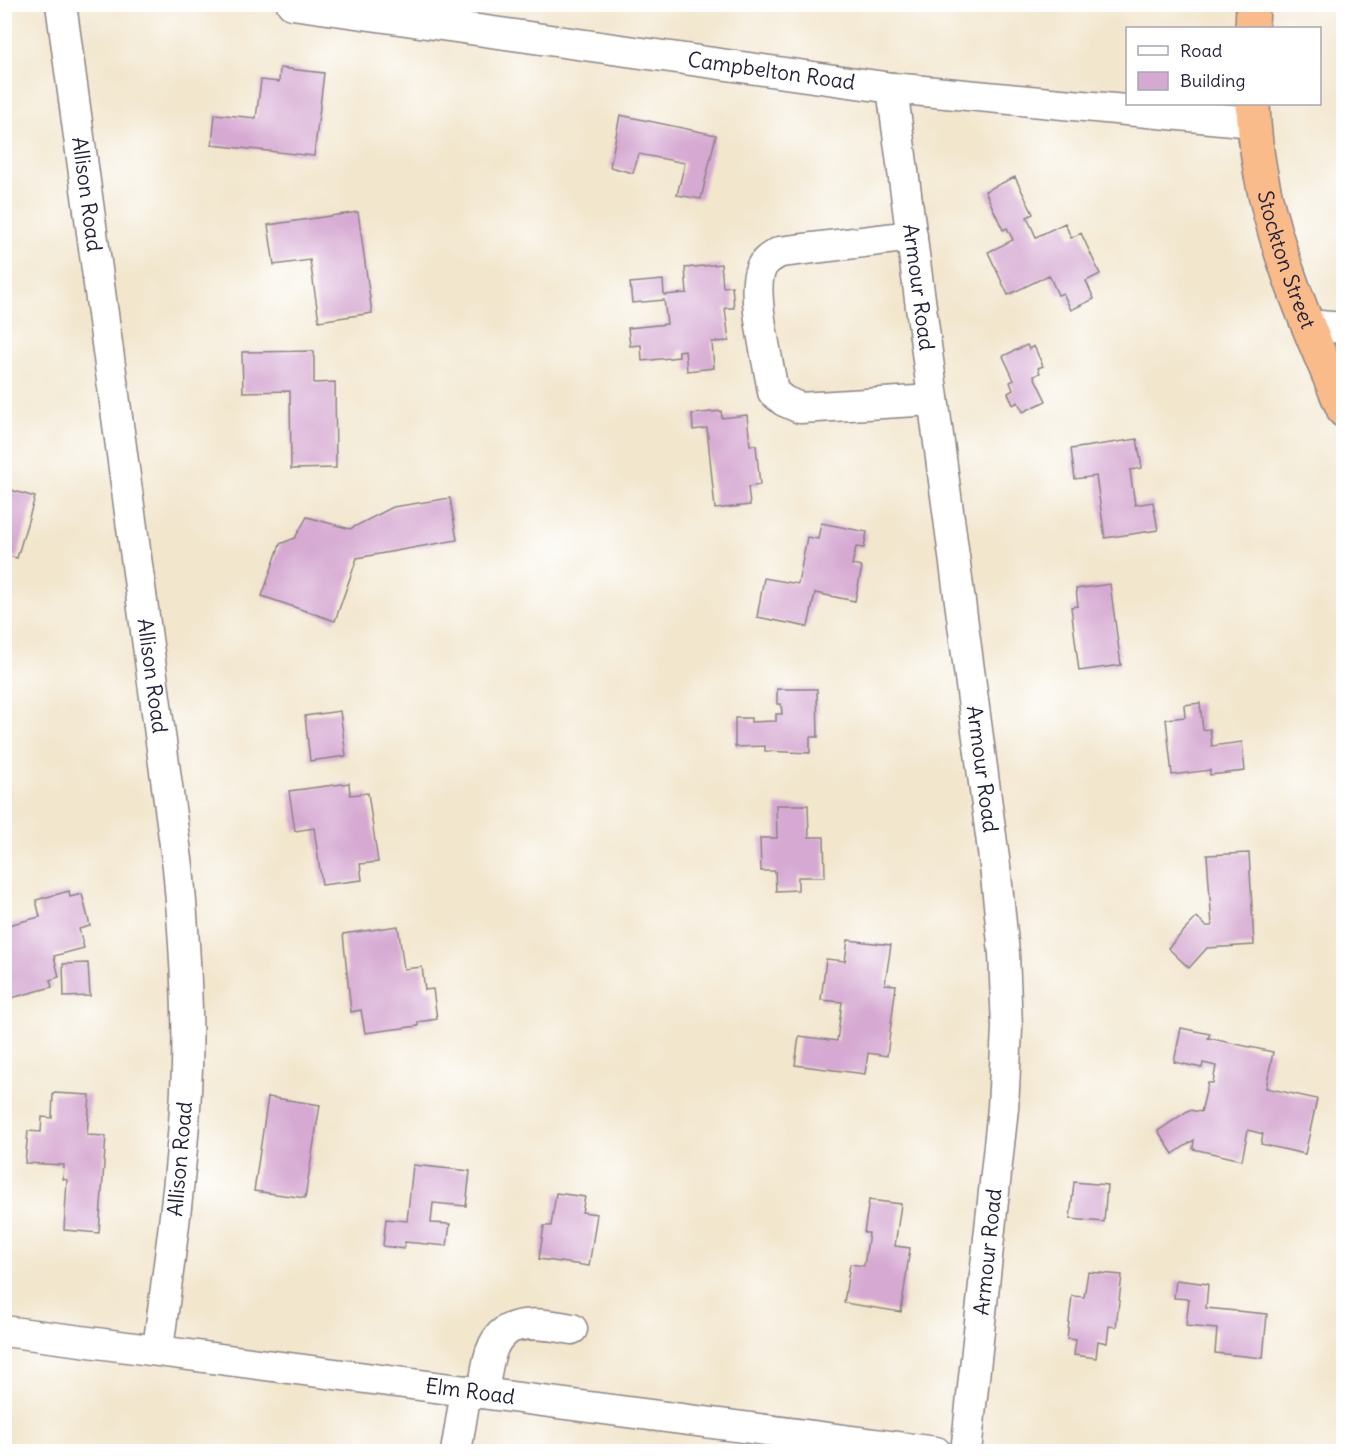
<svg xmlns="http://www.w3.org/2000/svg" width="1348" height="1456" font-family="Delius,sans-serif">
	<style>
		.building { fill: #d6a9d2 }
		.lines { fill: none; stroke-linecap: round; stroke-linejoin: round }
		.minor-casing { stroke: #8a8484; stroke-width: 33 }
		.highway-casing { stroke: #8a8484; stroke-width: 36 }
		.minor { stroke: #fff; stroke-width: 30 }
		.highway { stroke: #fabb8b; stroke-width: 33 }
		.labels { text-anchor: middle; stroke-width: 6; stroke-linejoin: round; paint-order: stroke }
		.street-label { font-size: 21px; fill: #22223b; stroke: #fff }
	</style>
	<rect width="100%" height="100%" fill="#fff"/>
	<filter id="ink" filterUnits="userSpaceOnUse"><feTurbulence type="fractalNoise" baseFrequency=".0167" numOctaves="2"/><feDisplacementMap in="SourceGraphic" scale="12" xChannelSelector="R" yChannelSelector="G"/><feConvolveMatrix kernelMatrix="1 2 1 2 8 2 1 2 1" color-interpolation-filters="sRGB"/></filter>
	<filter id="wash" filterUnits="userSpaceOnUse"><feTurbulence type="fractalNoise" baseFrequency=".008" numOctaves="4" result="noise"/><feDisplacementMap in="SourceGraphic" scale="24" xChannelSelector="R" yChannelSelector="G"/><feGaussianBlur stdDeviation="1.35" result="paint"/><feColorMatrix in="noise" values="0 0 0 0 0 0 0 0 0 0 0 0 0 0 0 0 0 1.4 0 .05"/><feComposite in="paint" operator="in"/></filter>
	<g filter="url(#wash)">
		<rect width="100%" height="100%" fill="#f2e6cd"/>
		<g id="blocks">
			<!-- building -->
			<path class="building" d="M280,68L324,73L314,156L212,145L215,114L256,118L261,80L279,82Z
				M620,115L716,135L701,199L677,195L685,163L639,154L633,173L610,167Z
				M1015,177L1033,214L1027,217L1036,237L1065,223L1071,238L1081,233L1100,274L1086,281L1094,299L1071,310L1063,293L1058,295L1049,275L1008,295L988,252L1013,240L1007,228L1003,230L985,191Z
				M358,212L372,313L319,321L310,260L274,265L268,225Z
				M721,264L723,287L732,286L734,308H725L729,341L712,342L714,368L687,371L685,350L679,351V357L642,361L641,345L630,346L628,328L667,324L664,300L632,303L630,283L663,280L664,295L687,293L685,268Z
				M1027,345L1029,349L1034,346L1043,366L1038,368L1040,373L1034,376L1046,401L1023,412L1018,402L1013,405L1008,393L1013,390L1010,382L1014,380L1003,356Z
				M314,351V383L335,382L336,468L291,469L290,391L243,392L242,352Z
				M721,411L722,418L747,415L750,445H756L760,485L748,487L750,505L715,509L707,428L693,430L692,414Z
				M1137,439L1142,468L1130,470L1135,505L1153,502L1158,530L1105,538L1096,476L1075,479L1071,449Z
				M4,488L35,497L17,558L4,555Z
				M450,498L457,540L357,558L335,621L262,596L280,544L295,538L307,517L350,529L393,507Z
				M821,523L867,532L864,548L856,547L852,565L862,567L855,601L815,593L808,627L757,617L764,578L798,584L807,537L818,539Z
				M1110,584L1121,665L1079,671L1071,607L1078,606L1076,589Z
				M777,689H817L818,737H810V753L765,751V746L735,747V718H751V722L776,721V714H782L781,704H777Z
				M1200,703L1203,730L1210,729L1212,746L1242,742L1245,771L1210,775V770L1172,775L1166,719L1185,717L1184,705Z
				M340,711L346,756L310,761L305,716Z
				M349,783L350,795L368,793L378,862L360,864L362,880L322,885L314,828L295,831L289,791Z
				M776,805H808L809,837H824L825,877H798V890L776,891L775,871H761L760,838H777Z
				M1249,853L1254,945L1207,948L1189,968L1168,948L1197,917L1206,926H1212L1207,855Z
				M69,891L70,897L82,894L90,926L79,929L84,948L54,956L59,977L50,980L52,987L4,1000V926L40,917L36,900Z
				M398,926L404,969L422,967L425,990L433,989L437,1019L418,1022V1026L365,1033L361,1010L351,1012L343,934Z
				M848,940L891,945L885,984L896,985L887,1056L868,1053L865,1074L795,1065L799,1036L837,1041L842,1002L821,1000L826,959L845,961Z
				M88,963L90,996L64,997L63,964Z
				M1181,1028L1210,1034L1208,1038L1273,1052L1266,1088L1317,1099L1305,1154L1261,1144L1263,1134L1248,1130L1242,1160L1193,1149L1194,1140L1173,1154L1158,1131L1189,1110L1201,1112L1208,1083H1213L1216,1066L1203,1063L1202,1068L1174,1062Z
				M53,1093L90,1095L87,1135L106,1136L99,1233L64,1230L67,1180L63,1179L64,1165L25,1163L28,1131L41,1132L42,1117L52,1118Z
				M268,1097L320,1105L305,1198L254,1191Z
				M413,1165L470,1171L466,1206L433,1203L431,1223L450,1224L447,1246L405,1242L404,1249L383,1246L386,1219L407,1221Z
				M1074,1182L1107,1185L1104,1222L1070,1219Z
				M556,1193L585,1197L582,1212L597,1214L589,1266L539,1259L544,1226H551Z
				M869,1200L901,1204L895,1246L910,1248L901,1312L844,1303L850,1264L864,1266L869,1233H864Z
				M1088,1272L1122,1275L1116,1327L1109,1326L1107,1343L1098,1341L1096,1358L1074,1355L1076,1340L1067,1339L1072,1296L1084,1297Z
				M1176,1280L1208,1284L1206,1308L1267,1314L1263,1358L1215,1353L1217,1329L1186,1326L1189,1299L1174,1298Z"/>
		</g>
	</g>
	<g filter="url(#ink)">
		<use href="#blocks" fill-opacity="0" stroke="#8a8484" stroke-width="1.5"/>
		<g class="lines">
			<!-- minor casing -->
			<g class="minor-casing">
				<g id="minor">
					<path id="s1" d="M61,4L178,867C184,933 189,1000 187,1067C184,1162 170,1255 158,1349"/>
					<path id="s2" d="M292,4L892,88L1253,122"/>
					<path id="s3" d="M892,88L995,866L1004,953L1007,1028L1003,1108L966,1452"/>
					<path d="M912,236L780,252C771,257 763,261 760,271C751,295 769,364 773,392L784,401L800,408L933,400"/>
					<path d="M1307,325L1344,328"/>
					<path id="s4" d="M4,1331L936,1452"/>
					<path d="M484,1393C489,1325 507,1317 572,1329"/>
					<path d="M456,1452L466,1391"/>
				</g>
			</g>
			<!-- highway casing -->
			<g class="highway-casing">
				<g id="highway">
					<path d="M1252,28L1253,4"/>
					<path id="s5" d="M1253,104C1256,211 1302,313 1344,411"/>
				</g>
			</g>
			<!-- minor -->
			<use href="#minor" class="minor"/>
			<!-- highway -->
			<use href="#highway" class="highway"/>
		</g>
	</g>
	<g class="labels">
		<!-- street labels -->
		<g class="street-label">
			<text dy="7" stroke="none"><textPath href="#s2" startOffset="484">Campbelton Road</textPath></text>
			<text dy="7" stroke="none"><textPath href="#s1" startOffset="192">Allison Road</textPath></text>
			<text dy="7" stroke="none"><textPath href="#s5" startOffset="160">Stockton Street</textPath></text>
			<text dy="7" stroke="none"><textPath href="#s3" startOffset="201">Armour Road</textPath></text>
			<text dy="7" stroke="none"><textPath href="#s1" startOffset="678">Allison Road</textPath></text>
			<text dy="7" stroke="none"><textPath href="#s3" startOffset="687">Armour Road</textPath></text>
			<text transform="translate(180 1159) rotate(-85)" y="7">Allison Road</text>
			<text transform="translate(988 1252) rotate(-84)" y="7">Armour Road</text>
			<text dy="7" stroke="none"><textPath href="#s4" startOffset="470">Elm Road</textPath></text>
		</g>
	</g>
	<!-- margin -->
	<rect width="1348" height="1456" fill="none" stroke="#fff" stroke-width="24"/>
	<!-- legend -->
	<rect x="1126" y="27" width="195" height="78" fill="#ffffff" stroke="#a7a7b1" stroke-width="1.5"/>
	<rect x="1138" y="46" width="30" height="9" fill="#ffffff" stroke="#a7a7b1" stroke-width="1.5"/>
	<text x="1180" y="57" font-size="18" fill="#22223b">Road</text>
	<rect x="1138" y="72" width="30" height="18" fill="#d6a9d2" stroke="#a7a7b1" stroke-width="1.5"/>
	<text x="1180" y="87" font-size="18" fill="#22223b">Building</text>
</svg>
